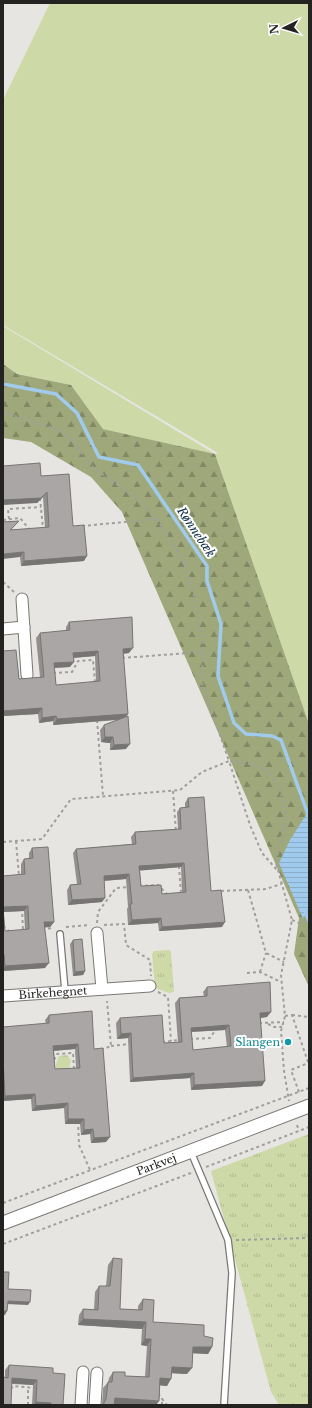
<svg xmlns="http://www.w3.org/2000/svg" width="312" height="1408" font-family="'Libre Baskerville',serif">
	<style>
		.green { fill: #ced9a8 }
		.forest { fill: url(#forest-firs) }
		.park { fill: url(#park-tufts) }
		.water { fill: url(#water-rules) }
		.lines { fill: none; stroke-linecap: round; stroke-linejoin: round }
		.stream { stroke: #a0cbec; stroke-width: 3.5 }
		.service-casing { stroke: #797875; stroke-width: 8 }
		.minor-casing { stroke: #797875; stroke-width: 13 }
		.tertiary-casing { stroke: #797875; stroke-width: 15 }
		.path { stroke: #a09f9c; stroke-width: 2; stroke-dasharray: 3 3; stroke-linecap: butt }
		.service { stroke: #fff; stroke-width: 5.5 }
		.minor { stroke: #fff; stroke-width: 11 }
		.tertiary { stroke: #fff; stroke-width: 13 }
		.wall { fill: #928f8f; fill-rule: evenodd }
		.shaded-wall { fill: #777474 }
		.building { fill: #aaa6a6; stroke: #777474; fill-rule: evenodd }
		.culture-dot { fill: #0f9aa8; stroke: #fff; stroke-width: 1.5 }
		.labels { text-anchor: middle; stroke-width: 4; stroke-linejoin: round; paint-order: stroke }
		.street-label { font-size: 11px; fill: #242322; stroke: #fff }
		.culture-label { font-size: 11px; fill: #0d838f; stroke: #fff; text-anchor: end }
		.water-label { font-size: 12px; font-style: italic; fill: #0d2f46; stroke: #fff }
	</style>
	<defs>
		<pattern id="forest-firs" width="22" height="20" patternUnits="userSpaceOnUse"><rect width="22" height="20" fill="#9fa87a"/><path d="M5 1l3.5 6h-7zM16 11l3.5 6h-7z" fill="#818864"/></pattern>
		<pattern id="park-tufts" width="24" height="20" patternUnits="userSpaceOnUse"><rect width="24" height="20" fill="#ced9a8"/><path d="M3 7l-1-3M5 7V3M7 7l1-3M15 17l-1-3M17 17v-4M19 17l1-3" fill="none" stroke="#b1ba90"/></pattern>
		<pattern id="water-rules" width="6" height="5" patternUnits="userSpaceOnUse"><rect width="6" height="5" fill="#a0cbec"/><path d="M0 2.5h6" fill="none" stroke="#8aaeca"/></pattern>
	</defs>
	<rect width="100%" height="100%" fill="#e7e5e2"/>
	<!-- green -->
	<path class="green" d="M50,3H309V724L215,454L103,429L71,385L17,374L3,364V326L215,454L218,453L3,325V100Z"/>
	<!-- forest -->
	<path class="forest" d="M3,364L17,374L71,385L103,429L215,454L309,724V987L294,954L299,918L122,512L91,477L31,442L3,438Z"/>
	<!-- park -->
	<path class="park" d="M169,950L171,952L174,992L169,993L155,988L152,954L154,951Z
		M67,1055L71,1060L69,1069H56V1064L59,1056Z
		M309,1134V1405H279L271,1392L211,1171Z"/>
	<!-- water -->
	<path class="water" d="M309,810V909L303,919L279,863L290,840Z"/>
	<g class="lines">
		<!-- stream -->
		<path class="stream" d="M3,384L56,394L77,413L99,457L138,465L207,566V581L221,624L218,676L234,723L246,734L272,736L281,740L309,817
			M305,911L309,921"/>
		<!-- service casing -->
		<g class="service-casing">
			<path id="service" d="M60,934L65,991
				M191,1152L228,1240L232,1273L224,1405"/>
		</g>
		<!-- minor casing -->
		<g class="minor-casing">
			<g id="minor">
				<path d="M22,599L27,675"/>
				<path d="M3,629L24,627"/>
				<path d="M97,933L102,989"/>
				<path id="s1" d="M3,996L150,986"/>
				<path d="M81,1405L83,1372"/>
				<path d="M95,1405L97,1373"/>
			</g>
		</g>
		<!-- tertiary casing -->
		<g class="tertiary-casing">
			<g id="tertiary">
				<path id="s2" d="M3,1223L309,1106"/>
			</g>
		</g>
		<!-- path -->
		<path class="path" d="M3,412L59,430L76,445L91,466L136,498L157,519L185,564L195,600L203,643L202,683L229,761L252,764L267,770L280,789L286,816L276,863L292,920L281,975L285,1016L281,1031L284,1071L289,1101
			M40,498L43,529
			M9,519L8,509L41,507
			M3,520L20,518L30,530
			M82,526L157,519
			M3,582L14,592
			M122,658L202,652
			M53,673L72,672L78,661L93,660L95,683
			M97,720L103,796
			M173,791L176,832
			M16,841L19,876
			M3,842L42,839L71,799L180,790L202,772L229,761L250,825L262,853L277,870
			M179,866L181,894
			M139,886L158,885L168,895
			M248,890L266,953L284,962
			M221,891L266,889L281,884
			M22,908L23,931
			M292,920L299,923L309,920
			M97,923L98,912L116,888L128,887
			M104,925L124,924L126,945L150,960L151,976
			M3,926L10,932
			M66,927L89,925
			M42,929L53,928
			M260,972L266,953
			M247,973L260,972L281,982
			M158,992L168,997L171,1041
			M292,1015L309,1017
			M285,1016L292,1015L309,1065
			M259,1023L284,1022
			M268,1024L274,1027H282
			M190,1039L210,1038L216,1029
			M162,1042L179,1040
			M111,1046L129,1044
			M101,1050L111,1046L107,1001
			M54,1060L57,1054L73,1053
			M74,1069L73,1053H77
			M299,1092L291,1070L308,1063
			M78,1121L79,1145L90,1170
			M297,1125L299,1131
			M206,1167L309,1127
			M3,1203L309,1088
			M236,1240L309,1238
			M3,1244L191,1173
			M11,1389L13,1386L34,1388
			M158,1394L167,1405
			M28,1405V1387
			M162,1405V1398"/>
		<!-- service -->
		<use href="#service" class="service"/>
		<!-- minor -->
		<use href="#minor" class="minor"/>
		<!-- tertiary -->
		<use href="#tertiary" class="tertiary"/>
	</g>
	<!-- wall -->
	<path class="wall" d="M41,476L73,526L84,561L21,566L20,557L3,522L19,521L11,530L45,528L43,497L37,503Z
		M69,622L129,653L123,654L128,714L126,716V749L110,750V743L101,742L100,730L104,725L117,720L53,725V721L39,723L38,714L3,716V651L19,679L40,677L36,638L40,633L66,631V627ZM95,656L96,682L56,685L54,668L70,667L74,658Z
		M188,798L211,891L222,927L159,931L158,923L128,925L127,909L128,907L126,879L104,881L102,902L68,905L67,890L70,885L77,884L73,853L76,849L132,844L131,837L135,832L178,829L177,812L180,808L185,807V803ZM181,867L182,893L162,894L141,886L140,870Z
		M32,848L54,922L50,927H44L45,968L3,971V876L21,875V864L24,859H29V853ZM24,911L25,930L5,931L3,912Z
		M73,940L85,971L83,975L73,976L70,944Z
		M207,987L267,1017L261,1018L262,1086L191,1090L190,1078L130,1082L128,1038L117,1039L116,1023L120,1018L164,1043L178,1042L175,1003L179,998L204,996L203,992ZM225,1030L227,1047L193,1050L191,1032Z
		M49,1015L94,1049L106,1142L91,1143L90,1134L81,1135L80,1124H65L64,1108L32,1111L31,1099L3,1101V1027L46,1024L45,1020ZM75,1049L76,1068L55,1069L54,1051Z
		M113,1258L120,1309L138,1310V1306L143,1299L153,1322L204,1336L212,1347L208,1354L192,1353L187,1374L172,1373L167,1386L160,1385L159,1401L156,1405H102L103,1388L108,1382L109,1378L113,1372L125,1376L145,1377L147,1346L141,1345L142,1329L78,1325L79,1315L83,1309H94L95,1292L99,1286H106L108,1265Z
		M9,1365L53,1373L63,1405H32L33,1385L12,1384L5,1377V1370Z"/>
	<!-- shaded-wall -->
	<path class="shaded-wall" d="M47,492L43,497L37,503L3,505V500Z
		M24,552L20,557L3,559V554Z
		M87,556L84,561L21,566L24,561Z
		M133,648L129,653L119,654L123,649Z
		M98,651L95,656L70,658L73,653Z
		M74,662L70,667L50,668L54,663Z
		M42,708L38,714L3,716V711Z
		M128,714L124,719L53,725L57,719Z
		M56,716L53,721L39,723L42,718Z
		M105,737H113L110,743L101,742Z
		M130,744L126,749L110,750L114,745Z
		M184,863L181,867L136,871L139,866Z
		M129,874L126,879L100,881L104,876Z
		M105,898L102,902L68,905L72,900Z
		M28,906L24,911L3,912V907Z
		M161,918L158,923L128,925L132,920Z
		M44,922H54L50,927L40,928Z
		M225,922L222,927L159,931L162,927Z
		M49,963L45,968L3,971V969L5,966Z
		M85,971L83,975L73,976L75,972Z
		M271,1012L267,1017L257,1018L260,1013Z
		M229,1025L225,1030L188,1032L191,1028Z
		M131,1033L128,1038L117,1039L121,1034Z
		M78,1044L75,1049L50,1051L53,1046Z
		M194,1073L190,1078L130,1082L133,1078Z
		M265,1081L262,1086L191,1090L194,1085Z
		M35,1094L31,1099L3,1101V1099L5,1096Z
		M68,1103L64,1108L32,1111L36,1106Z
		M68,1119H84L80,1124H65Z
		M93,1129L90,1134L81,1135L84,1130Z
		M110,1137L106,1142L91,1143L94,1138Z
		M8,1301L30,1302L28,1305L6,1304Z
		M3,1311H7L5,1315H3Z
		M83,1319L146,1322L142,1329L78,1325Z
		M145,1339H151L147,1346L141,1345Z
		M193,1347H212L208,1354L188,1353Z
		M172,1367L192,1368L187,1374L168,1373Z
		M12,1378L37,1380L33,1385L9,1383Z
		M160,1378L171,1379L167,1386L156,1385Z
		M115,1398L159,1401L156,1405L110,1404Z
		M36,1402L51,1403L49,1405H33Z"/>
	<!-- building -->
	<path class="building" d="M40,463L41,476L69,474L73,526L84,525L87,556L24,561V552L3,554V522L19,521L10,530L49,527L47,492L41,498L3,500V466Z
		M132,617L133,648L123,649L128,714L57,719L56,716L42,718V708L3,711V651L16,650L19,679L44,677L40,633L70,630L69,622ZM98,651L100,681L56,685L54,663L74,662L73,653Z
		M128,716L130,744L114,745L113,737H105L104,725Z
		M204,797L211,891L221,890L225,922L162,927L161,918L132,920L130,904H132L129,874L104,876L105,898L72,900L70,885L81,884L76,849L136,844L135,832L181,829L180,808L189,807L188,798ZM184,863L186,892L162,894L161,885L141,886L139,866Z
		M48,847L54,922H44L49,963L5,966L4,954H3V909L5,931L29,929L28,906L3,907V876L25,874L24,859L33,858L32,848Z
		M82,939L85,971L75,972L73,940Z
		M270,982L271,1012L260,1013L265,1081L194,1085V1073L133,1078L131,1033L121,1034L120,1018L162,1015L164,1043L182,1042L179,998L207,996V987ZM229,1025L231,1046L193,1050L191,1028Z
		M92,1011L94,1049L103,1048L110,1137L94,1138L93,1129L84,1130V1119H68V1103L36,1106L35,1094L5,1096L3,1059V1027L49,1023V1015ZM78,1044L80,1068L55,1069L53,1046Z
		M113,1258L122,1259L120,1309L142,1310L143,1299L154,1300L153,1322L204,1325V1336L213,1338L212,1347H193L192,1368L172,1367L171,1379L160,1378L159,1401L115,1398L114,1405H103L106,1399L108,1382H112L113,1372H125V1376L149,1377L151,1339H145L146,1322L83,1319V1309L98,1310L99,1286H110Z
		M3,1272H9L8,1289L31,1290L30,1302L8,1301L7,1311H3Z
		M9,1365L53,1368V1373L65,1374L63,1405H51V1403L36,1402L37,1380L12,1378L11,1405H3V1377L8,1378Z"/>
	<!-- markers -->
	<circle class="culture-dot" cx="288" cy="1042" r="4"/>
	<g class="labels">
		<!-- street labels -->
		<g class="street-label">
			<text dy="4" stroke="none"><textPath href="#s1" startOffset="50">Birkehegnet</textPath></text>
			<text dy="4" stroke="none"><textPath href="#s2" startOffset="164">Parkvej</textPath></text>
		</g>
		<!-- culture labels -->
		<g class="culture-label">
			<text x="280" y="1046">Slangen</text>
		</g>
		<!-- water labels -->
		<g class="water-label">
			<text transform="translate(196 532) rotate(56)" y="4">Rønnebæk</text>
		</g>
	</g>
	<!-- border -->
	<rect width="312" height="1408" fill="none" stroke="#242322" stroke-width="8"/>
	<!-- north arrow -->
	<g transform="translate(284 28) rotate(265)" stroke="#ffffff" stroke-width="3" paint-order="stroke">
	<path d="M0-3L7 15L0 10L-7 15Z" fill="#242322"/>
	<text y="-6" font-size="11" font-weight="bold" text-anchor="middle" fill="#242322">N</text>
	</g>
</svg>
